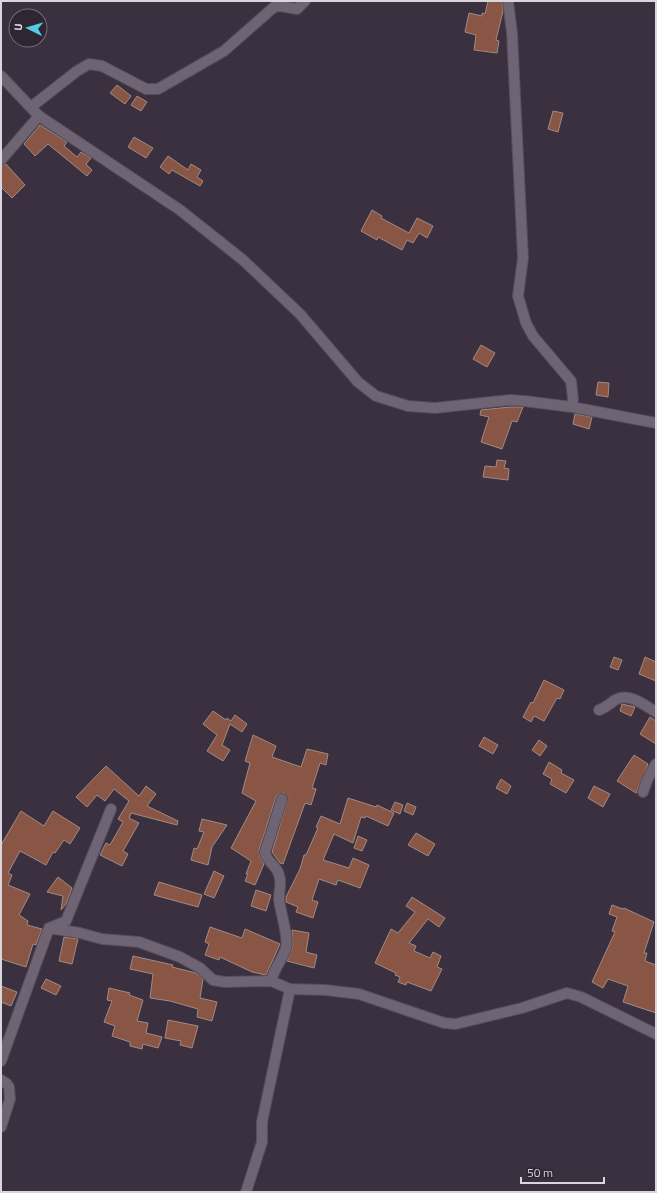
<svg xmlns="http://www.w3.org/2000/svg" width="657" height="1193" font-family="'Titillium Web',sans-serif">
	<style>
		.building { fill: #895645; stroke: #a08b84 }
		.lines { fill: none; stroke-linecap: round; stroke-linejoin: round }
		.minor-casing { stroke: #554d59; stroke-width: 12 }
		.minor { stroke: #6e6474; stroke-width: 10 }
	</style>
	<rect width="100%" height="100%" fill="#3a303f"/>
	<!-- building -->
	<path class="building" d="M488,1H502L503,11L496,40L499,41L497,53L474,50L476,35L465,32L469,13L482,16V13L485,14Z
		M117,85L131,96L125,104L110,93Z
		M137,96L147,102L141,111L131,105Z
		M553,111L563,113L558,132L548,129Z
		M40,125L67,142L64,146L77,157L81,152L91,158L86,164L92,170L87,176L48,144L35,156L24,144Z
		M134,137L153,148L146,158L128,147Z
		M168,156L188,170L191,164L201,170L197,177L203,181L200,186L172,170L169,174L160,167Z
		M6,164L25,185L12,198L1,187V166Z
		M372,210L382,216L381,218L409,233L417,218L433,226L427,238L419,233L413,243L407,240L402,250L378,237L377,240L361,231Z
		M481,345L495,353L487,367L473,359Z
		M598,382L609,383L608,397L596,395Z
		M510,407H523L517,422L512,421L502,449L481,442L489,417L480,415L481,410Z
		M575,414L592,417L589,429L573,424Z
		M497,460L506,461L504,468L509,469L508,480L483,477L485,466L496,467Z
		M614,657L622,660L618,670L610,667Z
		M645,657L656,662V681L639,674Z
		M544,680L564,690L560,699L557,698L544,721L534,716L531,722L523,717L531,702L533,703Z
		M622,704L635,707L631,716L620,711Z
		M213,711L226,720L227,718L231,721L235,715L247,724L242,732L230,724L222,745L230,750L223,761L207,751L217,735L203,724Z
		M650,717L656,721V744L640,734Z
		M253,735L276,746L272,757L301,767L307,749L328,754L326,765L320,763L312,788L316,789L311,805L305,803L283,864L280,863L272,852L288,798L284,793L278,794L276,797L259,850L260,857L264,864L255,885L245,881L248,874H246L251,861L231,848L256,801L242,793L250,763L245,761Z
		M484,737L498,745L493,754L479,746Z
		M539,740L547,746L540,756L532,750Z
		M634,755L648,764L636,793L617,781Z
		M549,762L562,770L561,773L574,780L566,793L550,784L552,779L543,774Z
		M106,766L139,796L146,786L156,794L147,806L178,821L177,825L131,813L129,818L139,823L123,851L128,854L122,866L100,855L106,843L110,845L123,822L118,819L129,801L114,789L105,801L97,795L87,807L76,797Z
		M501,779L511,786L507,794L496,788Z
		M594,786L610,794L603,807L588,798Z
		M348,798L376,807L377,805L394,813L388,826L366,816L365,818L361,817L353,843L334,834L323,860L349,868L353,858L369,865L360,888L338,880L336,885L319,879L312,900L318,902L313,918L296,912L298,907L286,902V897L300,869L304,855H306L318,828L316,827L321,816L340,824Z
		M395,802L403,805L400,814L391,810Z
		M407,803L416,807L413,815L404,811Z
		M21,811L44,826L53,811L80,828L70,844L64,840L55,853L53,852L46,865L20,851L8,873L12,875L8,885L30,894L19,915L28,921L27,925L42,929L36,945L33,944L26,967L1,959V845Z
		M202,819L227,825L212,847L208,865L191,860L194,848L197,849L204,832L199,831Z
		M416,833L435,844L428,856L408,845Z
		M358,836L367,840L362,851L354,848Z
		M214,871L224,876L214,898L204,894Z
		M58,877L72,888L66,904L61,910L63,896L47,892Z
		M159,882L202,895L198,907L154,895Z
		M256,890L271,895L266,911L251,906Z
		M412,897L445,918L439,927L428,919L409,943L416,946L414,951L430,958L433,952L441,956L437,967L442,969L431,991L407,982L406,985L398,982L400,977L395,975L396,973L375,963L391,929L398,933L415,912L406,906Z
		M612,905L623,909L624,908L654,922L644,953H647L645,961L656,965V1013L623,1002L628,986L608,979L603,988L592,982L615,932L612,931L617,917L609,914Z
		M210,927L242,938L245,929L280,944L266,975L252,972L220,957L219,960L205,955L209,944L205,942Z
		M292,930L309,933L306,952L317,955L314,968L287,961L292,949Z
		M64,937L78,939L72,964L59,961Z
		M133,956L173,965L172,967L196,973L203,979L200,998L217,1002L212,1021L197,1017L198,1009L170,1001L150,998L153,974L130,969Z
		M46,979L61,986L56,995L41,988Z
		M1,986L17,992L11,1006L1,1002Z
		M109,988L130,993L129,995L143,1000L137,1021L148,1023L146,1033L162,1037L158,1048L143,1044L142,1049L130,1046V1042L112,1036L115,1026L104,1022L112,1001L107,1000Z
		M168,1020L198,1026L192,1048L180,1045L181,1041L165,1038Z"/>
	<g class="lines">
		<!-- minor casing -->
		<g class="minor-casing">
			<path id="minor" d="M508,1L512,33L523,258L518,296L526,323L533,336L571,381L573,399L572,407
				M1,76L39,116L180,210L243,260L300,314L358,382L376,396L408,406L435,408L510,400L524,401L572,407L656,423
				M31,107L77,71L89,64L102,66L146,89H158L224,51L274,7L280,6L297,9L305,1
				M1,160L39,116
				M599,710C605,708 610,704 615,700C629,692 644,705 656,712
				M643,792L648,778L656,764
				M49,928L66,921L111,809
				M271,981C274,969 282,960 286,948C289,937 280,911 279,899C279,891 282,883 279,875C277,865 266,862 265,852L282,799
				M1,1061L49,928L80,933L102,939L139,942L180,957L200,968L213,980L225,982L271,981L290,989L325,990L359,994L444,1023L456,1024L522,1008L567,993L581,997L656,1034
				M1,1080L7,1084L9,1087L10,1099L1,1127
				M246,1192L262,1142V1122L290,989"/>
		</g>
		<!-- minor -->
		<use href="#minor" class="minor"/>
	</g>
	<!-- border -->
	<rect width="657" height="1193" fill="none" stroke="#dbd5de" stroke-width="4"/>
	<!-- north arrow -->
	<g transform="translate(28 28) rotate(275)"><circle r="19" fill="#2f2634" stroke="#746c78"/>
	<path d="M0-3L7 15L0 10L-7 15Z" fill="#57c9e2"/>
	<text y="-6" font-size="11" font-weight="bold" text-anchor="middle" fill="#dbd5de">U</text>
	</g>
	<!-- scale -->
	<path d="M521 1177v6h83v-6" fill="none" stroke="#dbd5de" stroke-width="2"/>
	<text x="527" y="1177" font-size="12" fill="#dbd5de" stroke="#2f2634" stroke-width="3" paint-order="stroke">50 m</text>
</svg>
